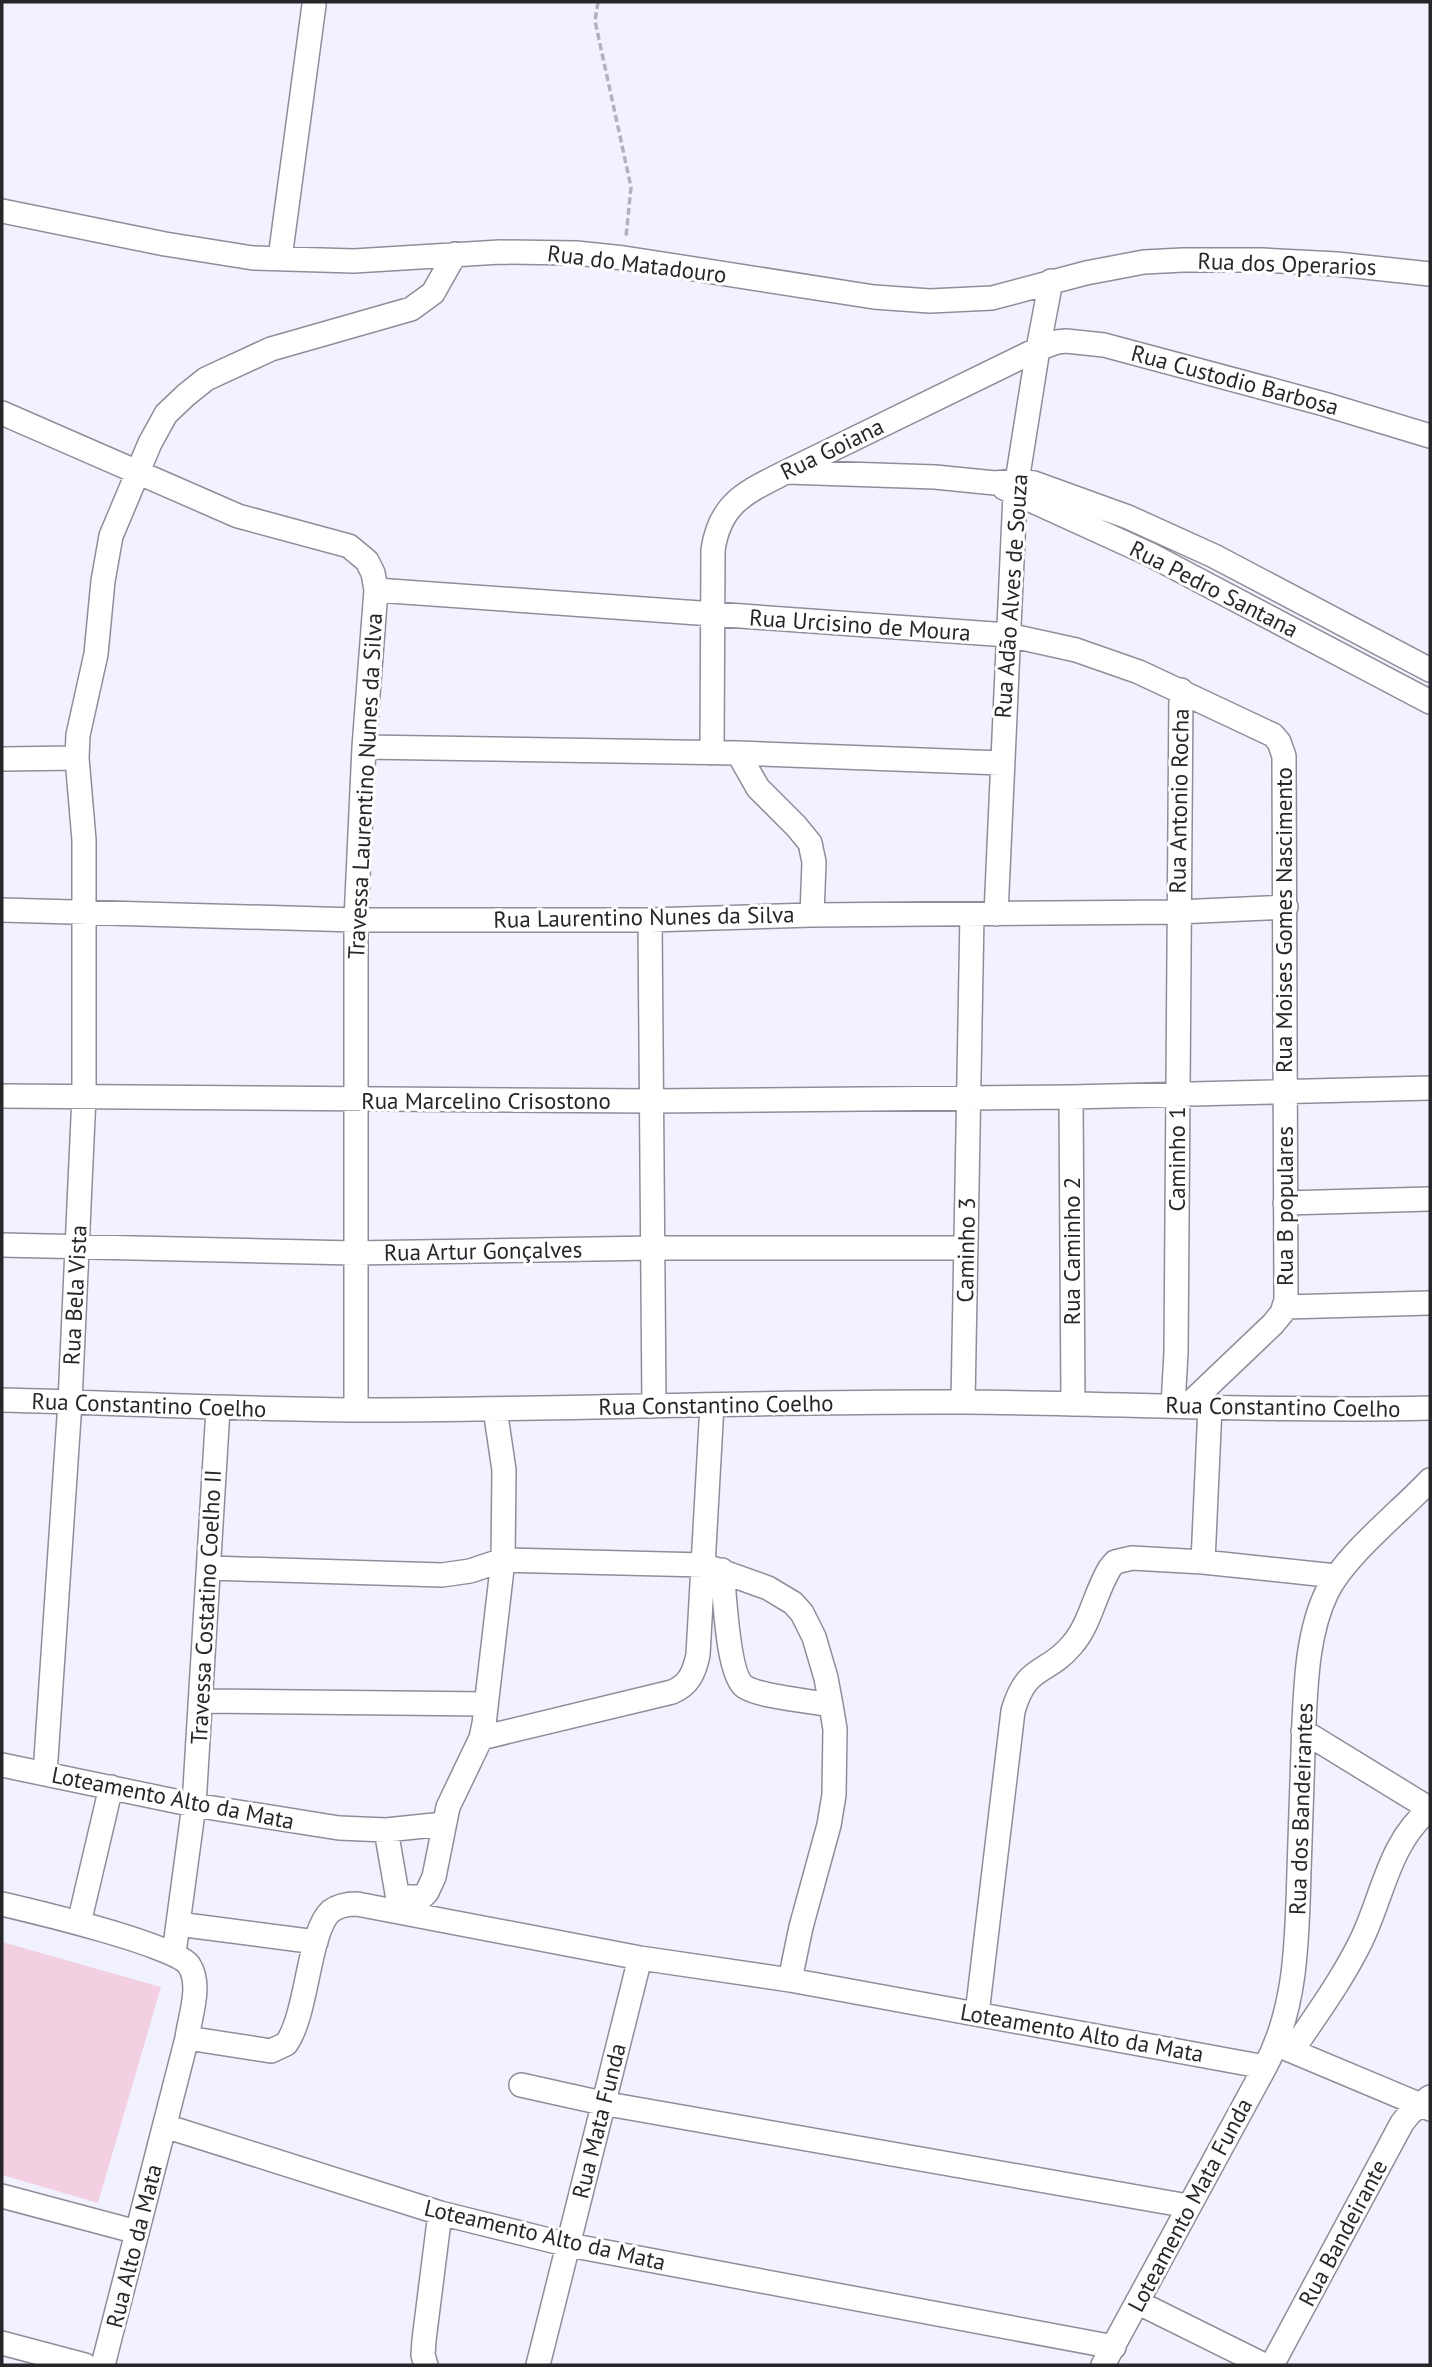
<svg xmlns="http://www.w3.org/2000/svg" width="1432" height="2367" font-family="'PT Sans',sans-serif">
	<style>
		.green { fill: #f3d0e1 }
		.lines { fill: none; stroke-linecap: round; stroke-linejoin: round }
		.minor-casing { stroke: #8e8e9a; stroke-width: 26 }
		.path { stroke: #b2b2bd; stroke-width: 3.5; stroke-dasharray: 7 3.5; stroke-linecap: butt }
		.minor { stroke: #fff; stroke-width: 23 }
		.labels { text-anchor: middle; stroke-width: 6; stroke-linejoin: round; paint-order: stroke }
		.street-label { font-size: 23px; fill: #27272b; stroke: #fff }
	</style>
	<rect width="100%" height="100%" fill="#f2f2ff"/>
	<!-- green -->
	<path class="green" d="M2,1942L161,1987L98,2203L2,2175Z"/>
	<g class="lines">
		<!-- minor casing -->
		<g class="minor-casing">
			<path id="minor" d="M2,211L165,244L253,258L354,261L500,252L576,253L624,258L874,297L930,301L992,298L1086,273L1144,262L1183,260H1262L1337,264L1430,274
				M280,258L314,5
				M2,413L238,516L349,546L367,561L373,573L376,590L364,747L356,920V1410
				M787,472L935,477L995,483L1016,481L1034,483L1128,517L1214,556L1430,670
				M1004,488L1151,555L1430,702
				M376,590L1008,635L1076,650L1139,672L1273,735L1279,742L1284,756L1286,1300L1282,1313L1273,1324L1188,1405
				M364,747L738,753L1001,763
				M712,753L713,550C720,502 747,492 786,472L1038,349L1057,342L1066,341L1104,345L1324,404L1430,436
				M738,753L758,788L796,826L810,843L814,862L812,915
				M2,759L77,758
				M2,910L356,920H650L812,915L1178,912L1286,907
				M996,914L1015,494L1038,349L1051,281
				M650,920L654,1406
				M2,1096L652,1101L1071,1097L1430,1088
				M1071,1097L1073,1404
				M1285,1203L1430,1199
				M2,1245L354,1253L652,1248H965
				M1285,1307L1430,1303
				M2,1400C119,1403 236,1409 353,1410C557,1410 760,1401 964,1402C1119,1403 1275,1412 1430,1408
				M963,1402L972,915
				M1173,1405L1176,1353L1181,690
				M1203,1562L1210,1407
				M210,1568L442,1575L470,1571L503,1560L704,1565L768,1588L793,1603L802,1613L814,1637L826,1678L831,1705L835,1729L834,1795L829,1825L801,1927L790,1980
				M722,1570C725,1594 727,1675 745,1687C761,1697 810,1701 831,1705
				M201,1701L486,1704
				M1303,1731L1430,1809
				M481,1738L672,1692C689,1685 694,1673 698,1655L712,1405
				M2,1765L194,1805L339,1828L386,1830L444,1824
				M45,1774L70,1402L84,1096V840L77,758L78,735L96,654L103,581L111,536L150,443L166,414L186,395L206,379L271,349L411,309L433,293L455,254
				M386,1830L400,1911
				M398,1897H422L427,1892L434,1877L448,1807L481,1738L484,1724L503,1560L504,1470L495,1409
				M2,1904C32,1911 175,1945 189,1965C202,1985 190,2016 187,2038L103,2365
				M79,1923L111,1787
				M178,1924L316,1942
				M174,1953L194,1805L218,1409
				M977,2014L1013,1711C1027,1663 1046,1676 1072,1645C1091,1623 1095,1592 1110,1568L1115,1562L1132,1558L1203,1562L1336,1576
				M187,2038L271,2051L286,2044C308,2014 308,1931 331,1911C339,1905 348,1904 357,1904L640,1958L790,1980L1265,2067
				M1280,2046L1430,2109
				M1292,2051C1316,2015 1342,1980 1361,1941C1383,1896 1389,1842 1430,1809
				M521,2085L602,2103L1188,2206
				M165,2126L440,2213L569,2245L1114,2347
				M2,2196L137,2232
				M1137,2302L1264,2365
				M2,2343L85,2365
				M426,2365L423,2355L424,2340L440,2213
				M538,2365L640,1958
				M1103,2365L1265,2067C1297,2007 1297,1938 1299,1871C1301,1821 1302,1772 1304,1722C1306,1680 1308,1631 1327,1592C1346,1554 1400,1512 1430,1480
				M1272,2365L1402,2123L1410,2113L1430,2097"/>
		</g>
		<!-- path -->
		<path class="path" d="M598,2L595,21L631,187L626,237"/>
		<!-- minor -->
		<use href="#minor" class="minor"/>
	</g>
	<g class="labels">
		<!-- street labels -->
		<g class="street-label">
			<text transform="translate(637 264) rotate(7)" y="8">Rua do Matadouro</text>
			<text transform="translate(1287 264) rotate(2)" y="8">Rua dos Operarios</text>
			<text transform="translate(1235 380) rotate(15)" y="8">Rua Custodio Barbosa</text>
			<text transform="translate(832 449) rotate(-26)" y="8">Rua Goiana</text>
			<text transform="translate(1214 589) rotate(27)" y="8">Rua Pedro Santana</text>
			<text transform="translate(1011 596) rotate(-86)" y="8">Rua Adão Alves de Souza</text>
			<text transform="translate(860 625) rotate(4)" y="8">Rua Urcisino de Moura</text>
			<text transform="translate(365 786) rotate(-87)" y="8">Travessa Laurentino Nunes da Silva</text>
			<text transform="translate(1179 801) rotate(-89)" y="8">Rua Antonio Rocha</text>
			<text transform="translate(644 917) rotate(-1)" y="8">Rua Laurentino Nunes da Silva</text>
			<text transform="translate(1284 920) rotate(-90)" y="8">Rua Moises Gomes Nascimento</text>
			<text x="486" y="1109">Rua Marcelino Crisostono</text>
			<text transform="translate(1177 1159) rotate(-90)" y="8">Caminho 1</text>
			<text transform="translate(1285 1206) rotate(-90)" y="8">Rua B populares</text>
			<text transform="translate(966 1250) rotate(-89)" y="8">Caminho 3</text>
			<text transform="translate(483 1251) rotate(-1)" y="8">Rua Artur Gonçalves</text>
			<text transform="translate(1072 1251) rotate(-90)" y="8">Rua Caminho 2</text>
			<text transform="translate(75 1295) rotate(-87)" y="8">Rua Bela Vista</text>
			<text transform="translate(149 1405) rotate(2)" y="8">Rua Constantino Coelho</text>
			<text transform="translate(716 1405) rotate(-1)" y="8">Rua Constantino Coelho</text>
			<text transform="translate(1283 1407) rotate(1)" y="8">Rua Constantino Coelho</text>
			<text transform="translate(206 1607) rotate(-87)" y="8">Travessa Costatino Coelho II</text>
			<text transform="translate(173 1798) rotate(11)" y="8">Loteamento Alto da Mata</text>
			<text transform="translate(1301 1809) rotate(-88)" y="8">Rua dos Bandeirantes</text>
			<text transform="translate(1082 2033) rotate(10)" y="8">Loteamento Alto da Mata</text>
			<text transform="translate(599 2121) rotate(-76)" y="8">Rua Mata Funda</text>
			<text transform="translate(1190 2205) rotate(-62)" y="8">Loteamento Mata Funda</text>
			<text transform="translate(1343 2233) rotate(-62)" y="8">Rua Bandeirante</text>
			<text transform="translate(545 2235) rotate(13)" y="8">Loteamento Alto da Mata</text>
			<text transform="translate(134 2246) rotate(-76)" y="8">Rua Alto da Mata</text>
		</g>
	</g>
	<!-- border -->
	<rect width="1432" height="2367" fill="none" stroke="#27272b" stroke-width="7"/>
</svg>
